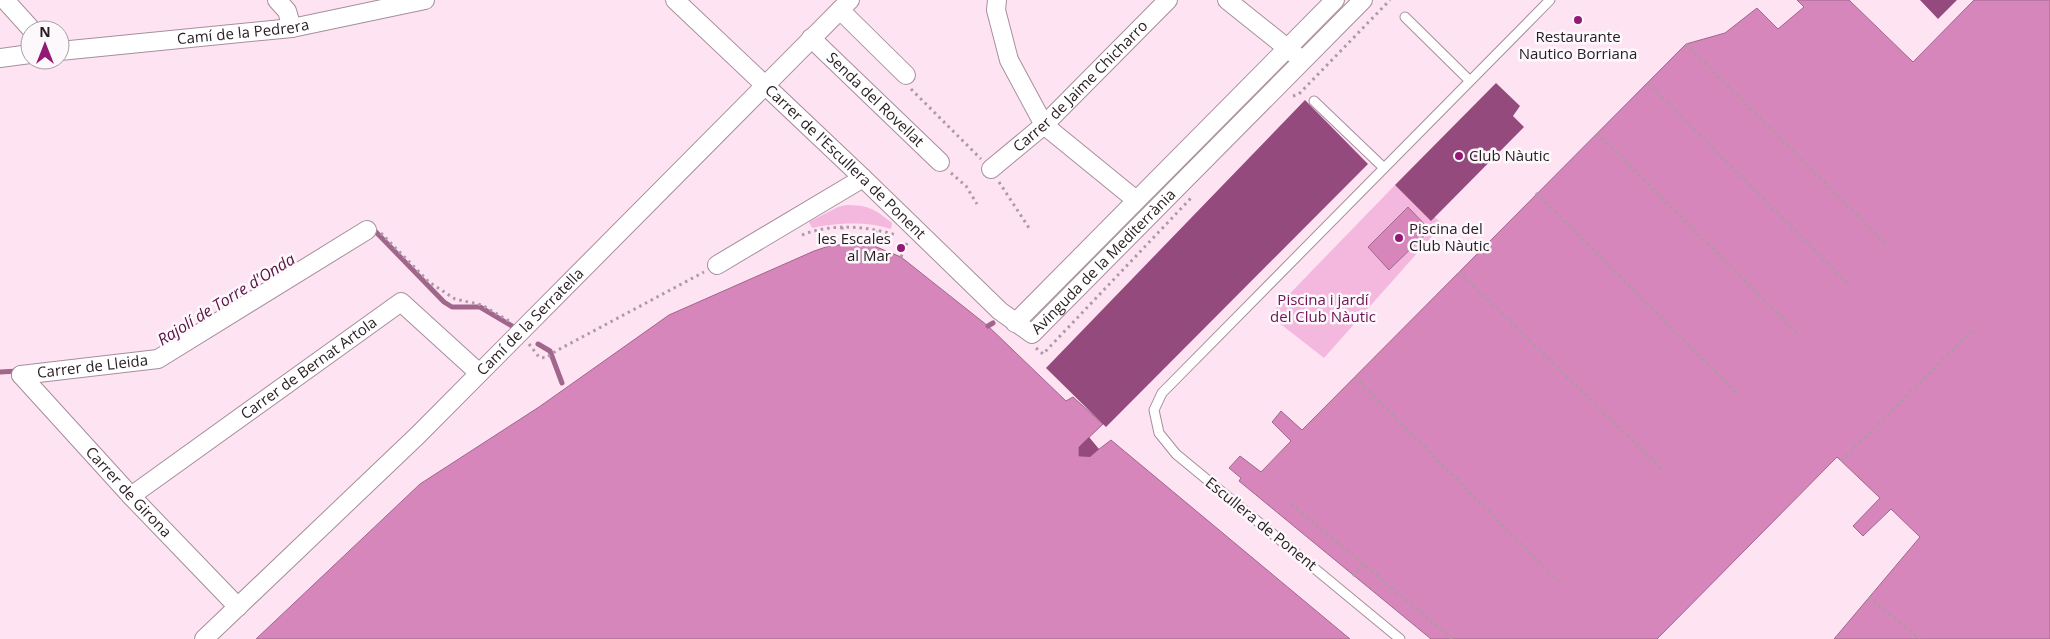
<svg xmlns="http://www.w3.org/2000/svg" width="2050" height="639" font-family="'Open Sans',sans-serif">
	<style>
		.green { fill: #f4b8de }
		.water { fill: #d686ba; stroke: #a1668c }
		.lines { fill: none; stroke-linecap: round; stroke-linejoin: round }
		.stream { stroke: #a1668c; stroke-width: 5 }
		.building { fill: #944a7c }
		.service-casing { stroke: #a68e9c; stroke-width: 11 }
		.minor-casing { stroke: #a68e9c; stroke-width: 20 }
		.path { stroke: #ae9aa5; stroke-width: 3; stroke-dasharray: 2.5 4; stroke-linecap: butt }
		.service { stroke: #fff; stroke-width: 9 }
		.minor { stroke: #fff; stroke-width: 18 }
		.poi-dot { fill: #941975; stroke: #fdf8fb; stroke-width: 2 }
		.labels { text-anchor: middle; stroke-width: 5; stroke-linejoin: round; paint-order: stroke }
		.street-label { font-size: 15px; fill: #261c22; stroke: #fdf8fb }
		.poi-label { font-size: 15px; fill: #261c22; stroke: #fdf8fb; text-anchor: start }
		.park-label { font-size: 15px; fill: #701158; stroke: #fdf8fb }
		.water-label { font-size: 16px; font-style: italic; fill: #581245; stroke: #fdf8fb }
	</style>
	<rect width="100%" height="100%" fill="#fee4f3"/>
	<!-- green -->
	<path class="green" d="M1395,185L1443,224L1324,358L1269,315Z
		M846,205C868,205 875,209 892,223L891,229C866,221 837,223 812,228L809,222L838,207Z"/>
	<!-- water -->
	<path class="water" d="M1797,0H1849L1913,62L1974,0H2050V639H1834L1920,537L1891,509L1863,536L1853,526L1880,498L1837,457L1657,639H1431L1239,481L1241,478L1229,468L1240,456L1261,472L1291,441L1272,422L1281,411L1302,430L1686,44L1725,33L1757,8L1778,29L1804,7Z
		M1408,207L1430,230L1389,270L1368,247Z
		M847,244L874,246L901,257L988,326L1066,401L1073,397L1103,424L1079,447V456H1090L1111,440L1350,639H256L420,484L539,407L669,315L814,251L829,246Z"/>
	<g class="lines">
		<!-- stream -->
		<path class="stream" d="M375,231L444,302L452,307H480L512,326
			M988,326L993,323
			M538,344L550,351L562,383
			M0,372L19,371"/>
	</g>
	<!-- building -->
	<path class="building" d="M1920,0H1957L1938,19Z
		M1496,83L1520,106L1513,116L1524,127L1431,221L1395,185Z
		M1305,100L1368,164L1106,427L1046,368Z
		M1089,437L1099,449L1090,457L1079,456V447Z"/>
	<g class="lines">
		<!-- service casing -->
		<g class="service-casing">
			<path id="service" d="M1405,17L1470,81
				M1314,101L1384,168
				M1400,639L1176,454L1159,433L1154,410L1162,393L1550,0"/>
		</g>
		<!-- minor casing -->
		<g class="minor-casing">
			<g id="minor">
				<path d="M5,0L32,30"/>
				<path d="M277,0L287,11L292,28"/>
				<path id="s1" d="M675,0L863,178L1000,311L1032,334L1363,0"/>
				<path d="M997,0L996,10L1009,60L1044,125L1136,200"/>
				<path d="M1227,0L1297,56"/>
				<path d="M840,10L906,75"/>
				<path id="s2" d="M811,38L940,162"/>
				<path id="s3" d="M60,51L292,28L425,0"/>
				<path d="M0,58L30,54"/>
				<path id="s4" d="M991,169L1044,125L1168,0"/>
				<path d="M717,265L863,178"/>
				<path d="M1015,323L1335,0"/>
				<path id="s5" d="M21,375L158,359L367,230"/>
				<path id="s6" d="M21,375L131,496L238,607"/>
				<path id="s7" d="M131,496L401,302L479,373"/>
				<path id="s8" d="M204,639L418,435L850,0"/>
			</g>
		</g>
		<!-- path -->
		<path class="path" d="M1686,44L1887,245
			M1648,83L1849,285
			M911,89L981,159
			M1293,96L1299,94L1390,0
			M1597,133L1800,336
			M951,173L966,186L977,204
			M999,182L1031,231
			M1536,193L1739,395
			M842,227L843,244
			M381,233L429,282L455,299L482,305L509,321
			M802,235C832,223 866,226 896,235
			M874,246L876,229
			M901,257L907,243
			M1459,272L1665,472
			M529,344L539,357L546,358L556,351L704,272
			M1036,348L1043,354L1192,197
			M1355,377L1559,582
			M1841,461L1974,328
			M1291,504L1453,639
			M1353,576L1363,565
			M1869,597L1920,639"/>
		<!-- service -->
		<use href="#service" class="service"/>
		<!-- minor -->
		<use href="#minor" class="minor"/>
	</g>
	<!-- markers -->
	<g class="poi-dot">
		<circle cx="1578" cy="20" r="5"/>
		<circle cx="1459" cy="156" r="5"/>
		<circle cx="1399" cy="238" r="5"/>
		<circle cx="901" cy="248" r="5"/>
	</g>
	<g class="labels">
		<!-- street labels -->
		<g class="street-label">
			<text dy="5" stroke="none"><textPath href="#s3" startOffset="184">Camí de la Pedrera</textPath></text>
			<text dy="5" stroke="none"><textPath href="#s4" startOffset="122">Carrer de Jaime Chicharro</textPath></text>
			<text dy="5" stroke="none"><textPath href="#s2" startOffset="89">Senda del Rovellat</textPath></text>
			<text dy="5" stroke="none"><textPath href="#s1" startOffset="235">Carrer de l'Escullera de Ponent</textPath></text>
			<text dy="5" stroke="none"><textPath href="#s1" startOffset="591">Avinguda de la Mediterrània</textPath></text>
			<text dy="5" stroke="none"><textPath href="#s8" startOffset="455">Camí de la Serratella</textPath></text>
			<text dy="5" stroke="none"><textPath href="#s5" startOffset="72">Carrer de Lleida</textPath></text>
			<text dy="5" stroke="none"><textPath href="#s7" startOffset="219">Carrer de Bernat Artola</textPath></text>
			<text dy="5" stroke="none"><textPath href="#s6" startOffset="159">Carrer de Girona</textPath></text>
			<text transform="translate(1261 524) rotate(39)" y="5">Escullera de Ponent</text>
		</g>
		<!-- poi labels -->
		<g class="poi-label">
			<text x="1578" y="42" text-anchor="middle">Restaurante<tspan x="1578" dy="17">Nautico Borriana</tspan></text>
			<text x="1469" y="161">Club Nàutic</text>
			<text x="1409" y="234">Piscina del<tspan x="1409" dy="17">Club Nàutic</tspan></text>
			<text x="891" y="244" text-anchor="end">les Escales<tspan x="891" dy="17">al Mar</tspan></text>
		</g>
		<!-- park labels -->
		<g class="park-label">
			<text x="1323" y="305">Piscina i jardí<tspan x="1323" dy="17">del Club Nàutic</tspan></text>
		</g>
		<!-- water labels -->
		<g class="water-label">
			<text transform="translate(226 299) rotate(-32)" y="6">Rajolí de Torre d'Onda</text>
		</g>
	</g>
	<!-- north arrow -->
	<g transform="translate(45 45)"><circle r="24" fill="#fdf8fb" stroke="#a7a0a4"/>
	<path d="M0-4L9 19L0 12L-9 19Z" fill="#941975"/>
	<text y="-8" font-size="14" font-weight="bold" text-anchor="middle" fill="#261c22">N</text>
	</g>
</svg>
